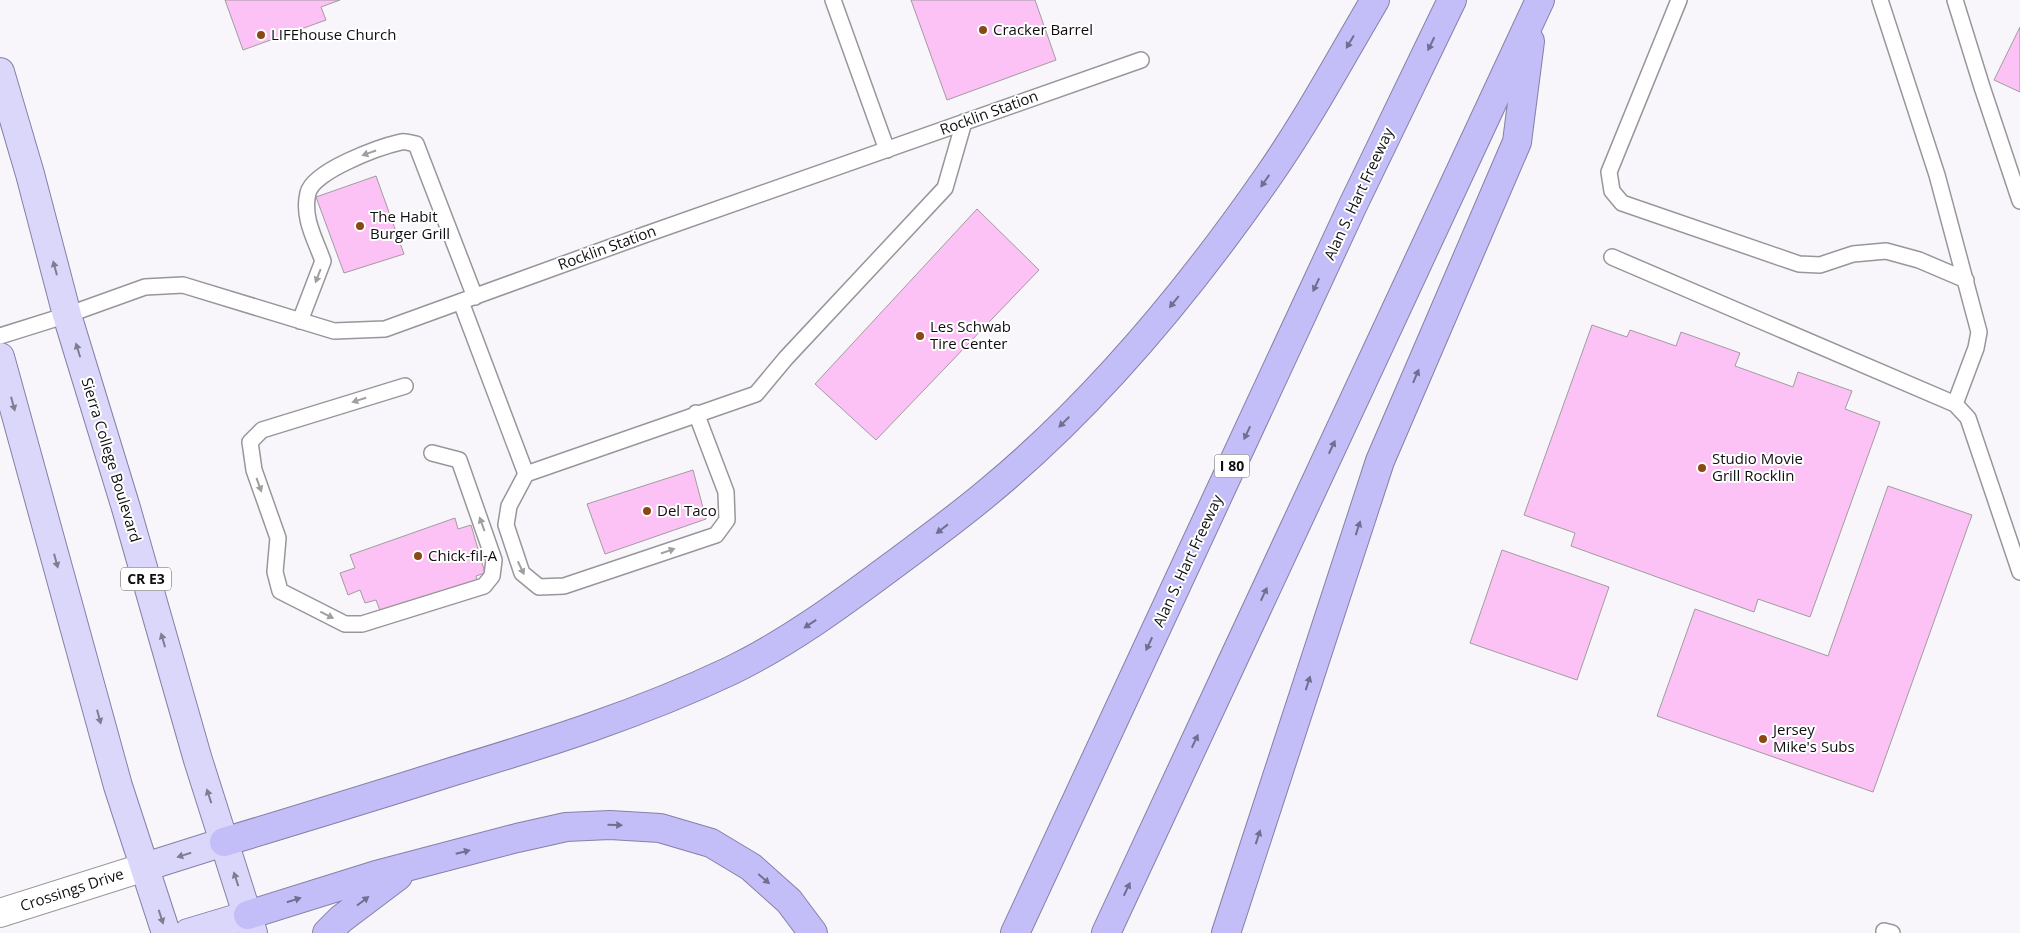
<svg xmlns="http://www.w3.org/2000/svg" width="2020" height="933" font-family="'Open Sans',sans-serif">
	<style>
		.building { fill: #fdc2f5; stroke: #a09c9f }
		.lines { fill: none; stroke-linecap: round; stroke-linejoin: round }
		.lane-casing { stroke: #99969b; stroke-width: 18 }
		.street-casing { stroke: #99969b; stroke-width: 30 }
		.primary-casing { stroke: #8480a7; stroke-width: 30 }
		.highway-casing { stroke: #8480a7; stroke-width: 30 }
		.lane { stroke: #fff; stroke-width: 15 }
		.street { stroke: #fff; stroke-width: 28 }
		.primary { stroke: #dbd7fb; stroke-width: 28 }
		.highway { stroke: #c3bdf8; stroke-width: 28 }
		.oneway { fill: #726e90 }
		.oneway2 { fill: #9f9f9f }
		.oneway3 { fill: #7f7d91 }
		.poi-dot { fill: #894814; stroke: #fff; stroke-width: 2 }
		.labels { text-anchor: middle; stroke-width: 4; stroke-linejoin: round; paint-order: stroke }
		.shield { fill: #fff; stroke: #575658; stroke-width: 1 }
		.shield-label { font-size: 14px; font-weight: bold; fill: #0f0e10 }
		.poi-label { font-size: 15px; fill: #0f0e10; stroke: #fff; text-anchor: start }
		.street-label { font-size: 15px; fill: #0f0e10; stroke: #fff }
	</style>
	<rect width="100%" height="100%" fill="#f8f6fa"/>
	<!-- building -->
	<path class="building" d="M225,0H340L321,7L326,20L243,50Z
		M911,0H1035L1056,60L947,100Z
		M2020,27V92L1994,80Z
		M376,176L404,254L344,273L316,197Z
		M977,209L1039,270L876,440L815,384Z
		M1592,325L1627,337L1630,330L1676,346L1681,332L1740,353L1735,366L1793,387L1798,372L1852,391L1845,409L1880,422L1810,617L1758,599L1754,612L1571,546L1575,533L1524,515Z
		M693,470L706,519L605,554L587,504Z
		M1888,486L1972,515L1873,792L1657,716L1695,609L1828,656Z
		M455,518L458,529L471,525L485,573L476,576L478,583L382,616L376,600L365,603L360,590L348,595L340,573L355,568L350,555Z
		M1502,550L1609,587L1577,680L1470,643Z"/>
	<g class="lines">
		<!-- lane casing -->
		<g class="lane-casing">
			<path id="lane" d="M833,0L887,150
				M1679,0L1609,172L1612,191L1622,203L1799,264L1820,265L1853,254L1886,251L1919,260L1966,280
				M1880,0L1937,175L1979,332L1976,348L1955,404
				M1955,0L1982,87L2020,201
				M1612,257L1955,404L1968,418L2020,572
				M461,302L526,474L756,394L786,358L945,188L964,122
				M300,321L323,261C315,239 302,217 308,193C313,171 379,147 401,142C405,141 411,143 416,144L475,297
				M0,336L67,315L145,287L183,285L334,331L385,329L644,235L1141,60
				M405,386L262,430L250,442L254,470L278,538L275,572L280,591L345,624H362L484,586L492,576L494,560L459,460L432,453
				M526,474L509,506L506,525L522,573L539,587L564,586L716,535L727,520L726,492L696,413
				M1884,931L1892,933"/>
		</g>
		<!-- street casing -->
		<g class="street-casing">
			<path id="street" d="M0,913L145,867"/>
		</g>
		<!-- primary casing -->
		<g class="primary-casing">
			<path id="primary" d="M0,72L30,174L67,315L126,508L198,760L253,933
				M0,357L118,786L166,933
				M145,867L224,842
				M188,933L248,915"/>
		</g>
		<!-- highway casing -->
		<g class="highway-casing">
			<path id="highway" d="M224,842C300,819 376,796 451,772C547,743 639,714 730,671C788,643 841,604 892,566C924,542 956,519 987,493C1095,404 1187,293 1267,178C1307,121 1340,59 1375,0
				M248,915L376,875L517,838L566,827L610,825L660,828L711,843L751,867L789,901L813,933
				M327,933L341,919L398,876
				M1015,933L1352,207L1452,0
				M1106,933L1540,0
				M1226,933L1380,461L1517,142L1530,41"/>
		</g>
		<!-- lane -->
		<use href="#lane" class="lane"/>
		<!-- street -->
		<use href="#street" class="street"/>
		<!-- primary -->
		<use href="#primary" class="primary"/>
		<!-- highway -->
		<use href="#highway" class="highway"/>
	</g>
	<!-- one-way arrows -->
	<defs><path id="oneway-solid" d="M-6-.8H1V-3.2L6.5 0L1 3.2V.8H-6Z" transform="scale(1.25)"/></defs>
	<g class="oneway">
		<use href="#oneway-solid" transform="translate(1350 42) rotate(121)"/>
		<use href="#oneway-solid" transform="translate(1431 44) rotate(116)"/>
		<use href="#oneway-solid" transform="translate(1265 181) rotate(125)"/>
		<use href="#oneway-solid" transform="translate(1316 285) rotate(115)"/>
		<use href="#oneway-solid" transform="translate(1174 302) rotate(129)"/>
		<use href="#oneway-solid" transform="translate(1416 376) rotate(-67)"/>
		<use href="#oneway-solid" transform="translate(1064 422) rotate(135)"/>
		<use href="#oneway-solid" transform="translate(1247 433) rotate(115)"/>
		<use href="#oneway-solid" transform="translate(1332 447) rotate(-65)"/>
		<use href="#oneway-solid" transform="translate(1358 528) rotate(-72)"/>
		<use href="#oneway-solid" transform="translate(942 529) rotate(142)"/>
		<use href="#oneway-solid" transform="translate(1264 594) rotate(-65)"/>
		<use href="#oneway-solid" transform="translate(810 624) rotate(146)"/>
		<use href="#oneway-solid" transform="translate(1149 644) rotate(115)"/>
		<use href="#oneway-solid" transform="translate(1308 683) rotate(-72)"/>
		<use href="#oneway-solid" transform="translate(1195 741) rotate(-65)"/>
		<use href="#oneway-solid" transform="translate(615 825) rotate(2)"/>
		<use href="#oneway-solid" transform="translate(1258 837) rotate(-72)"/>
		<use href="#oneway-solid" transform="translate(463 852) rotate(-14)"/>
		<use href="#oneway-solid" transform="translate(764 879) rotate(41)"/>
		<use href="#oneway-solid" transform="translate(1127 889) rotate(-65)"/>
		<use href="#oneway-solid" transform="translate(294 900) rotate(-17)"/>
		<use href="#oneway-solid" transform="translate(363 901) rotate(-37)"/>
	</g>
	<g class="oneway2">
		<use href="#oneway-solid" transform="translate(369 153) rotate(161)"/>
		<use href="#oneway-solid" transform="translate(318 276) rotate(111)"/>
		<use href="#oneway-solid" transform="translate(359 400) rotate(163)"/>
		<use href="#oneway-solid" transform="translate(259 485) rotate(70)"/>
		<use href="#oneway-solid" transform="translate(482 524) rotate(-110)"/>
		<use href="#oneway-solid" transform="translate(668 551) rotate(-19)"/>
		<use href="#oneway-solid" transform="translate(521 568) rotate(65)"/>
		<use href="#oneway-solid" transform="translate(327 615) rotate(27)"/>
	</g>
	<g class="oneway3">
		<use href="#oneway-solid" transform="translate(55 268) rotate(-105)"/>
		<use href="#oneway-solid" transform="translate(78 350) rotate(-107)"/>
		<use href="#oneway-solid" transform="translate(13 404) rotate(75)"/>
		<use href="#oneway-solid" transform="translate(56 561) rotate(75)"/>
		<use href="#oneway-solid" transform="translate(163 640) rotate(-106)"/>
		<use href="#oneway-solid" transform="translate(99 717) rotate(75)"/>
		<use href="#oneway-solid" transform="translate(209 796) rotate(-108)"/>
		<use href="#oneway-solid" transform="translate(184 855) rotate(163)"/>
		<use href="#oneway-solid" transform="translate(236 879) rotate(-108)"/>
		<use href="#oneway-solid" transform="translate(161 917) rotate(72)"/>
	</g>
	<!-- markers -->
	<g class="poi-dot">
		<circle cx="983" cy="30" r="5"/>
		<circle cx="261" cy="35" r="5"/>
		<circle cx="360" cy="226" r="5"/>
		<circle cx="920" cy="336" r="5"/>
		<circle cx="1702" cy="468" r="5"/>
		<circle cx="647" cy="511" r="5"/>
		<circle cx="418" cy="556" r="5"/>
		<circle cx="1763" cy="739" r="5"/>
	</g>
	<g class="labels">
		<!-- shield labels -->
		<g class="shield">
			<rect x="1214.5" y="454.5" width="35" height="23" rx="4"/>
			<rect x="121" y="567.5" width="50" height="23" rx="4"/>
		</g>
		<g class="shield-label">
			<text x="1232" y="471">I 80</text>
			<text x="146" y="584">CR E3</text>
		</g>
		<!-- poi labels -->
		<g class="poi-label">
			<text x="993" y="35">Cracker Barrel</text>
			<text x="271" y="40">LIFEhouse Church</text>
			<text x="370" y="222">The Habit<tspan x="370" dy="17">Burger Grill</tspan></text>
			<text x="930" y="332">Les Schwab<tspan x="930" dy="17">Tire Center</tspan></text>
			<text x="1712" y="464">Studio Movie<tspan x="1712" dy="17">Grill Rocklin</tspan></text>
			<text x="657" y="516">Del Taco</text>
			<text x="428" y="561">Chick-fil-A</text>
			<text x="1773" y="735">Jersey<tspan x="1773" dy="17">Mike's Subs</tspan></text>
		</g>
		<!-- street labels -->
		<g class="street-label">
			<text transform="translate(989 113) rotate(-20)" y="5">Rocklin Station</text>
			<text transform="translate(1359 194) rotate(-65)" y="5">Alan S. Hart Freeway</text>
			<text transform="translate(607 248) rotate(-20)" y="5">Rocklin Station</text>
			<text transform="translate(111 460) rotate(73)" y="5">Sierra College Boulevard</text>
			<text transform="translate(1188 561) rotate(-65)" y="5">Alan S. Hart Freeway</text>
			<text transform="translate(72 890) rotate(-18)" y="5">Crossings Drive</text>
		</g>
	</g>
</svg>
